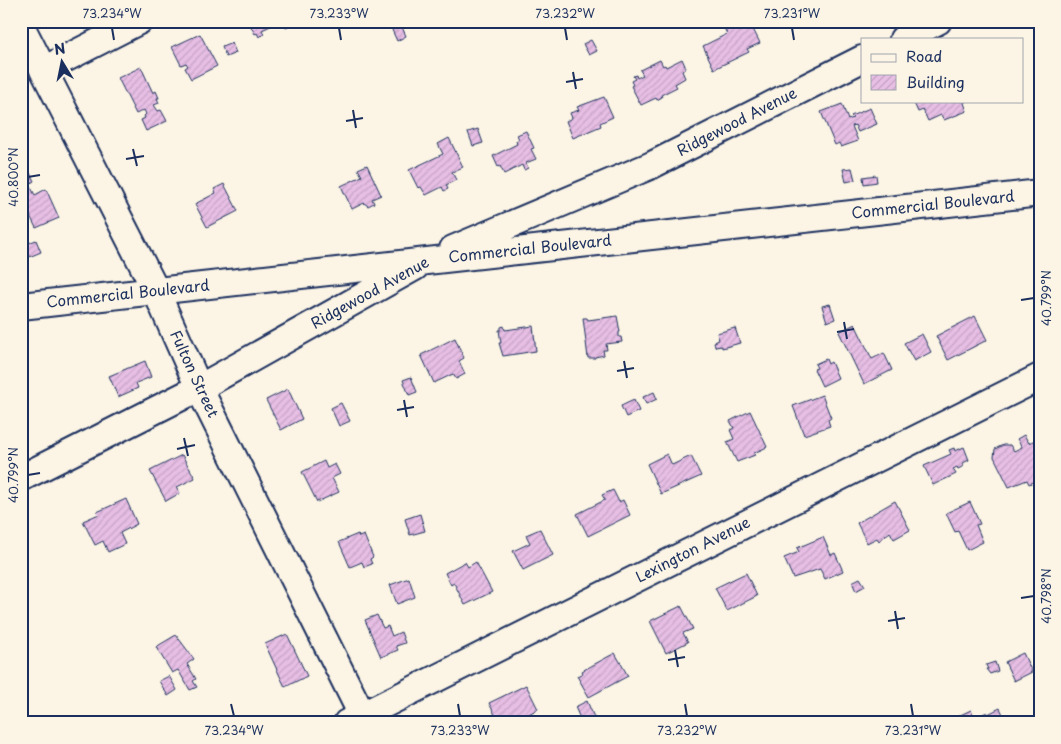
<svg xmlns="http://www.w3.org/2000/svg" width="1061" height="744" font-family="'Playpen Sans',sans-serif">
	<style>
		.building { fill: url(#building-hatch); stroke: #1b2f5e }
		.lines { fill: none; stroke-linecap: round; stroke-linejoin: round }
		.minor-casing { stroke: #1b2f5e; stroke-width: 30 }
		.minor { stroke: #fcf5e5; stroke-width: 26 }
		.ticks { fill: none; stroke: #1b2f5e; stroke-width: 2 }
		.labels { text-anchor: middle; stroke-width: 4; stroke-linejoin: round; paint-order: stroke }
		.street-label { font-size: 15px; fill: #1b2f5e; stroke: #fcf5e5 }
		.neatline { fill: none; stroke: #1b2f5e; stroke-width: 2 }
		.ticks-label { font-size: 12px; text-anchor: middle; fill: #1b2f5e }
	</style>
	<defs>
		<pattern id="building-hatch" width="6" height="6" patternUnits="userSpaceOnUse" patternTransform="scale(1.25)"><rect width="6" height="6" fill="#e7bee4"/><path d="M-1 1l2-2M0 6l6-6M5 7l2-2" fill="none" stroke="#c6a4c6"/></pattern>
	</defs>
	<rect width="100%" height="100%" fill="#fcf5e5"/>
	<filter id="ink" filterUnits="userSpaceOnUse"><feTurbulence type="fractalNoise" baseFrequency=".02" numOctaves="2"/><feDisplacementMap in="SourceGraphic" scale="10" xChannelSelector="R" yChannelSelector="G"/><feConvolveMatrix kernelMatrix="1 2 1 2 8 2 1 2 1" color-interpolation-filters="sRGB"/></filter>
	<g filter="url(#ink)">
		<!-- building -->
		<path class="building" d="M248,21H281L262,30L264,34L259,37L257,33L255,34Z
			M283,21H296L297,22L286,27Z
			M790,21H806L794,28Z
			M731,22L735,31L738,29L739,31L751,25L760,43L747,49L749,52L714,69L703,46L727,34L723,26Z
			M401,25L406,36L397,41L392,30Z
			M200,34L217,66L191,79L185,68L188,66L186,63L181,65L172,47Z
			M591,40L597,51L589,55L583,44Z
			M232,43L236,53L226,57L222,47Z
			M682,59L686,68L682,71L685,78L675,84L677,87L661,95L662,97L657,100L656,98L641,105L631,86L633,85L631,81L635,79L633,76L636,75L637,78L643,75L640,70L660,60L663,66L665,65L666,67Z
			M141,67L153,93L156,91L159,98H157L159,103L154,105L158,111L161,110L167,121L146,131L141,120L145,118L144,116L146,114L144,110L136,114L118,78Z
			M604,97L613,117L600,123L601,126L573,138L566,121L572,118L570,113L579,110L577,107Z
			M919,101H966L964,103L967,111L944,120L941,115L928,121L923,110L918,112L914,103Z
			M842,104L848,120L853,118L851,116L870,108L877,124L858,132L855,125L852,126L858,141L841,147L839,143L835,145L821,112Z
			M478,129L483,143L473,146L468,132Z
			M526,131L534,148L531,149L536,159L526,163L528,168L524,170L522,165L504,174L500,166L498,167L493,156L517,144L516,141L519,139L517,135Z
			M449,138L463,167L452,172L456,180L446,185L448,189L444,191L442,187L426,195L421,187L418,188L409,170L443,154L438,144Z
			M367,165L381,195L372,199L374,203L368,206L364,203L352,209L341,186L362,176L358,169Z
			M852,168L855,180L846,182L843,169Z
			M28,169L34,181L29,184L35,195L46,189L59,218L36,228L21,197V172Z
			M876,175L877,182L864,184L863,177Z
			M224,184L238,211L207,227L195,204L216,193L214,189Z
			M36,240L41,252L29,257L24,245Z
			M830,304L835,319L827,322L822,306Z
			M617,316L620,332H619V337H621L622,342L606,344L607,350H603L604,355L595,357V358H588L583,318H587L588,320Z
			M975,316L987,340L948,360L936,336Z
			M855,324L872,359L884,353L892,370L864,384L839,332Z
			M504,326L505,330L533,326L536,351L503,356L499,343H501L499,330H501V327Z
			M735,328L740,343L722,348V346L715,347L714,342L719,340L717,333Z
			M922,334L931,352L914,361L904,343Z
			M455,338L464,358L459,361L465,374L456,379L453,374L434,383L421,355Z
			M826,359L828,364L831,362L838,378L822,386L814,369L817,368L815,364Z
			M145,361L151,377L136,383L138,388L118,397L109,376Z
			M411,377L417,392L409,395L403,380Z
			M288,389L302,419L281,430L266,400Z
			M654,392L657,399L646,404L643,397Z
			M822,395L831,418L828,420L830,426L804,435L793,406Z
			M634,400L639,411L626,417L621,406Z
			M341,403L350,421L339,426L331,408Z
			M750,411L767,447L754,453L755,455L737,462L727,442L734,439L730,430L734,428L730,421Z
			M1024,435L1029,443L1037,439L1040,444V479L1029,484L1027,480L1009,487L994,457L995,449L1003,445H1010L1014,451L1022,447L1017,439Z
			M964,447L969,460L963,463L964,466L958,469L957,467L953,469L956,474L933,485L924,466L951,454L949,450L954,448L955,451Z
			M667,454L672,465L691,456L701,476L661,494L647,464Z
			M182,455L195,478L177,487L180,493L166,501L150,471Z
			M324,461L327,468L335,464L340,474L332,478L339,492L317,502L302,472Z
			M613,490L619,502L623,500L630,515L588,536L577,514L605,500L602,495Z
			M126,499L137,524L120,533L125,544L108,552L103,541L95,545L83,521L99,514L97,512Z
			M895,501L910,530L894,539L890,532L879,541L877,538L867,543L857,523Z
			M970,502L980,524L976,525L983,542L967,550L958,531L955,532L946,513Z
			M420,514L425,531L410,535L405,519Z
			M540,529L553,555L523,570L513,551L530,543L526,535Z
			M358,534L359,537L364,535L373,557L370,559L372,564L364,567L362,562L350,567L339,542Z
			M823,537L831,555L835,553L843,571L825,579L820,569L793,578L784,558L799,552L797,548Z
			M465,562L468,567L476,562L492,592L465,605L454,583L451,585L445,573Z
			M746,573L757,596L727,611L715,588Z
			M409,578L415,597L397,604L390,585Z
			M860,578L865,586L856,591L852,582Z
			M681,606L693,629L683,633L688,642L666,653L650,621Z
			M377,615L383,628L388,626L392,636L401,632L405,643L396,646L398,650L381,657L365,620Z
			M287,634L307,676L285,687L265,644Z
			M176,635L194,659L187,664L196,679L193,681L197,687L190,690L178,670L172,673L156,647Z
			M615,653L628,676L589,697L577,676L583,673L582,671Z
			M1023,653L1032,672L1014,681L1005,662Z
			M995,662L998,671L990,674L986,669H988L986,665Z
			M169,676L177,690L168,696L159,681Z
			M526,685L538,709L512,723H499L489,703Z
			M587,701L596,722L594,723H582L575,707Z
			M1000,708L1007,723H956L954,718L971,710L974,718L987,712L988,714Z"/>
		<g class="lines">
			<!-- minor casing -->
			<g class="minor-casing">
				<path id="minor" d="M21,26L156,291L199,388L366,723
					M903,39L938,21
					M43,70L139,21
					M453,249L652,165L862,59
					M21,306L1040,193
					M21,478L199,388L415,267
					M347,723L1040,377"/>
			</g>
			<!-- minor -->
			<use href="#minor" class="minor"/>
		</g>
	</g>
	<!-- ticks -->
	<path class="ticks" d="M112,28L114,40M339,28L341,40M565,28L567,40M792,28L794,40M573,72L576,89M566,82L583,79M353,110L356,128M346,121L363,118M133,149L137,166M126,159L144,156M28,177L40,175M1021,300L1034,298M844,322L847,339M837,332L854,329M624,361L627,378M617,371L634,368M404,400L407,417M397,410L414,407M184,438L188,456M177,449L195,445M28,475L40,473M1021,598L1034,596M895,611L898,629M888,621L905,618M675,650L678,667M668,660L685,657M231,704L234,716M458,704L460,716M685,704L687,716M911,704L913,716"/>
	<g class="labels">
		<!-- street labels -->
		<g class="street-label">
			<text transform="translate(737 122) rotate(-27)" y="5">Ridgewood Avenue</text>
			<text transform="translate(933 205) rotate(-6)" y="5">Commercial Boulevard</text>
			<text transform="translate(530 249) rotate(-6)" y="5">Commercial Boulevard</text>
			<text transform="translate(370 293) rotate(-29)" y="5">Ridgewood Avenue</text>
			<text transform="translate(128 294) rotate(-6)" y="5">Commercial Boulevard</text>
			<text transform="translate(194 374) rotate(65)" y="5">Fulton Street</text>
			<text transform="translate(693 550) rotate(-27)" y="5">Lexington Avenue</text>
		</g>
	</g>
	<!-- margin -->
	<rect width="1061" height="744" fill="none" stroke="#fcf5e5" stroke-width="55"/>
	<!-- legend -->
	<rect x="861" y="38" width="162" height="65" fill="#fcf5e5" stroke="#a2a6af"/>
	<rect x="871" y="54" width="25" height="8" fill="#fcf5e5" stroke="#a2a6af"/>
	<text x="906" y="62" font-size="15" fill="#1b2f5e">Road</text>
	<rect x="871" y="75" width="25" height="15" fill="url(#building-hatch)" stroke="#a2a6af"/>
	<text x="906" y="88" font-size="15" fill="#1b2f5e">Building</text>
	<!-- north arrow -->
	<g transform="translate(62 62) rotate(350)" stroke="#fcf5e5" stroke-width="4" paint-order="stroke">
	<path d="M0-4L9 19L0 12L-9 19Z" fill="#1b2f5e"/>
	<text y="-8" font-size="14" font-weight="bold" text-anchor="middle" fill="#1b2f5e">N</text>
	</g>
	<rect x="28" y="28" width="1006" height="688" class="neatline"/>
	<g class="ticks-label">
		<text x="112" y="18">73.234°W</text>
		<text x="339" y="18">73.233°W</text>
		<text x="565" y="18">73.232°W</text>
		<text x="792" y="18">73.231°W</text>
		<text transform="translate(14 177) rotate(-90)" y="4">40.800°N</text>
		<text transform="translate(1047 298) rotate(-90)" y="4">40.799°N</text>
		<text transform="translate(14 475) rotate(-90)" y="4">40.799°N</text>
		<text transform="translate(1047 596) rotate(-90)" y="4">40.798°N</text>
		<text x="234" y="735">73.234°W</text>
		<text x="460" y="735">73.233°W</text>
		<text x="687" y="735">73.232°W</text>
		<text x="913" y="735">73.231°W</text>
	</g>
</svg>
